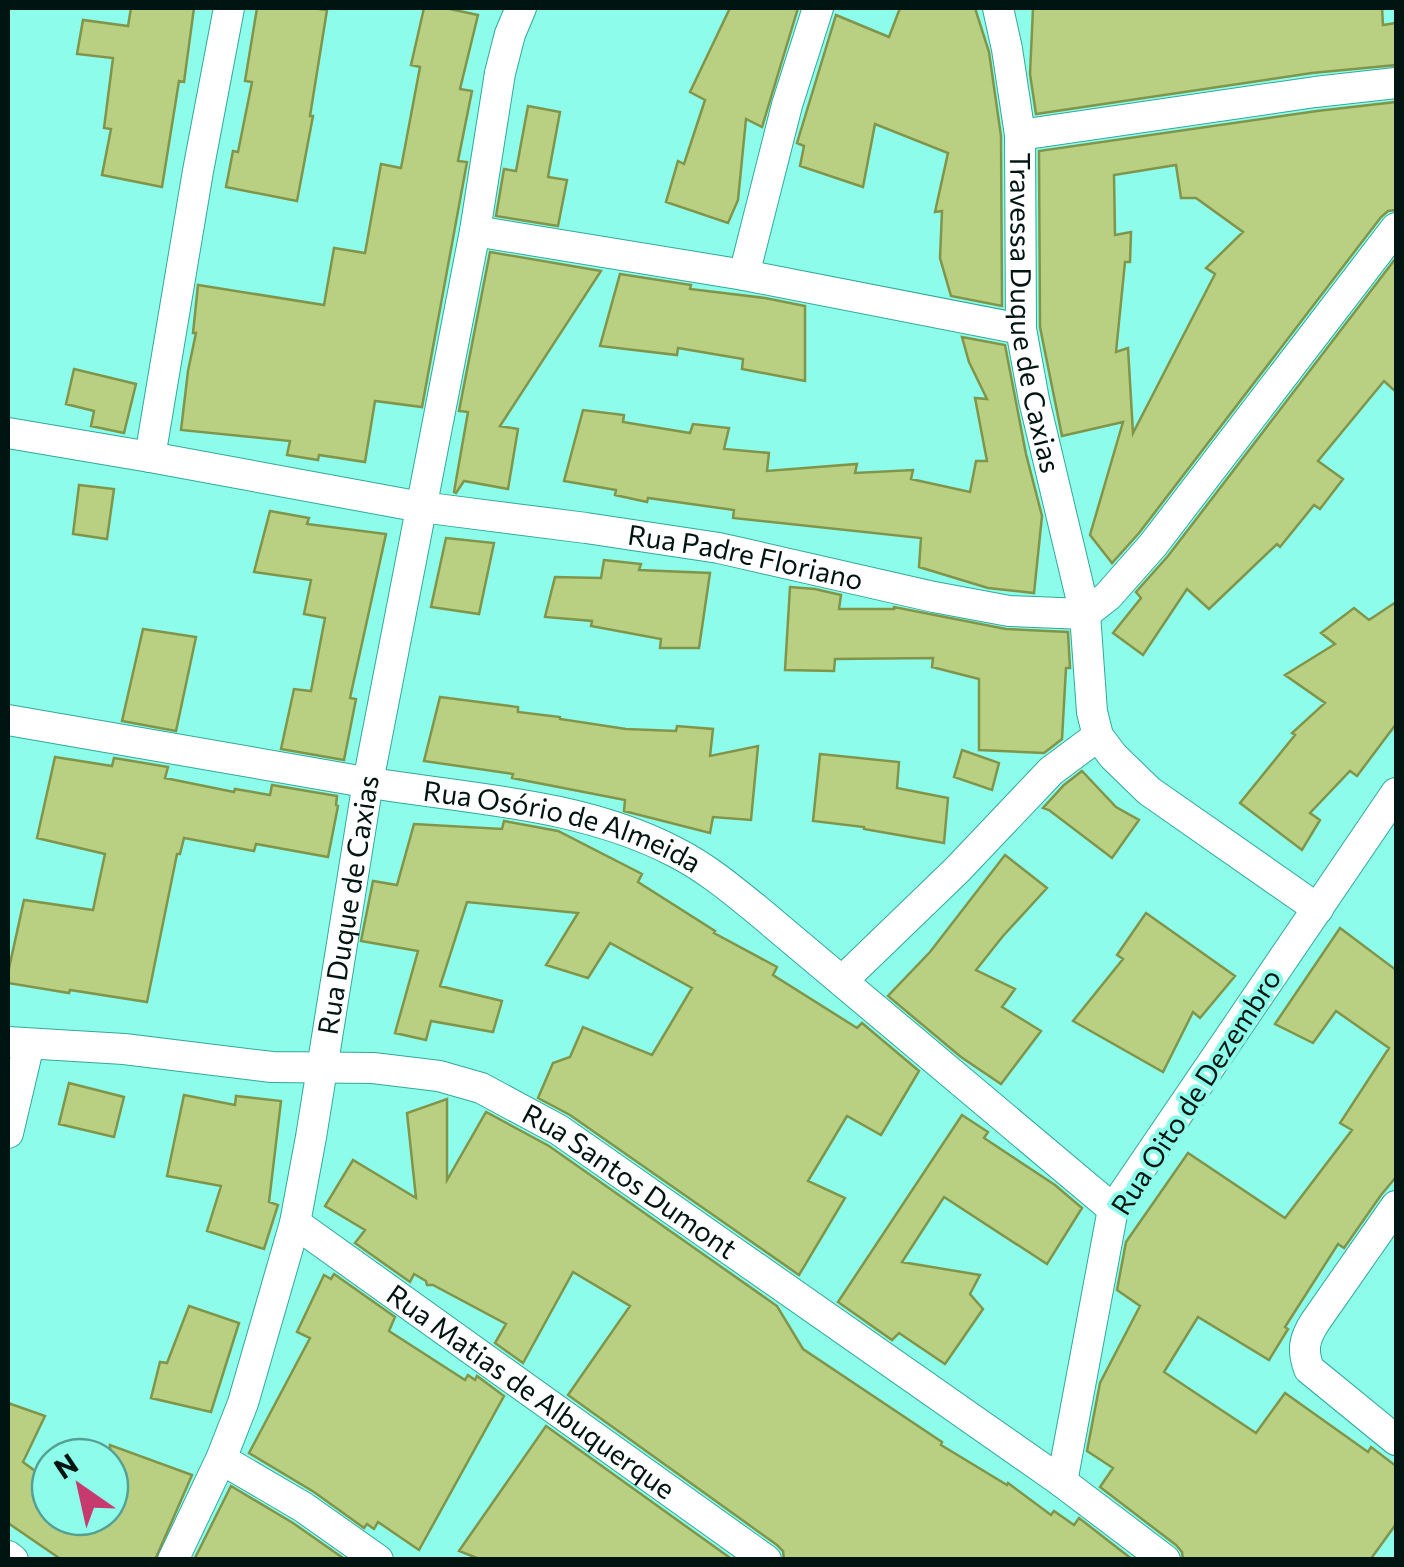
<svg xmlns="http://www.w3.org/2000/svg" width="1404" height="1567" font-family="Commissioner,sans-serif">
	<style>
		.building { fill: #b9d082; stroke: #809549; stroke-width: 2.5; fill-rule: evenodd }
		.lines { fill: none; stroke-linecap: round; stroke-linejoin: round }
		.street-casing { stroke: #31a999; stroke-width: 32 }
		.street { stroke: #fff; stroke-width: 30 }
		.labels { text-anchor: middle; stroke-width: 8; stroke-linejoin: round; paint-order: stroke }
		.street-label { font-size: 28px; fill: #001511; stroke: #8efcea }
	</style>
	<rect width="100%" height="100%" fill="#8efcea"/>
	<!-- building -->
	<path class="building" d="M131,8H194L184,82L179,81L162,187L102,175L111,129L104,128L113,58L77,54L83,20L128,26Z
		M257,8H311L327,10L310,116H313L297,201L226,187L233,151L238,152L252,82L245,81Z
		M424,8H445L478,15L460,89L472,91L458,161L467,162L422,407L375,401L365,462L319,455L318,460L287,455L290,441L181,430L188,371L196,333H193L198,285L324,305L334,248L365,253L381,164L401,168L420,67L411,65Z
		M730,8H798L762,127L746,119L738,200L728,223L666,202L678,161L684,164L705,100L690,92Z
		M900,8H975L989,52L1001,136L1002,306L951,296L940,258L942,211L935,212L948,153L875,124L863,187L800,166L804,146L797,143L836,15L889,37Z
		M1033,8H1382L1383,25L1396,23V65L1312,73L1036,114L1030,74Z
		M1396,102V210L1388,211L1381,217L1139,533L1112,563L1090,535L1123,422L1062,436L1040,327L1039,151L1317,111ZM1176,165L1181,198H1196L1243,232L1206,268L1215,274L1133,433L1128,348L1116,352L1125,262H1130L1131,232L1115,235L1114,175Z
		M528,106L560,112L548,177L567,180L558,226L496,216L504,169L516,171Z
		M490,252L601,271L500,426L518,429L508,489L464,481L456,493L454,492L468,412L459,411Z
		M1396,258V392L1384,381L1318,461L1343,479L1320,509L1314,505L1280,547L1277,544L1209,609L1187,589L1143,655L1113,633L1141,598L1136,592L1168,556Z
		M620,274L691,285L690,289L765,298L805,306V381L742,369L743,359L678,348L677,355L600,346Z
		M962,337L1005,345L1026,454L1042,516L1034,593L988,588L919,567L921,538L733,518L734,510L648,498L647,502L615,495L616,490L564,481L583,410L624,415L623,422L690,433L693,424L729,428L724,449L769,453L767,471L857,464L855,473L913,470L911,479L970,492L976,461H987L975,398L987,399L969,362Z
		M74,369L136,384L124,433L91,426L94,411L66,404Z
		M79,485L114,489L107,539L73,534Z
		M270,511L309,518L307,524L386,534L350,698L356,699L344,760L281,749L294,689L311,691L325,618L304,614L311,580L254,572Z
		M446,538L494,543L479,614L431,607Z
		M604,560L641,564L639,570L710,573L699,648H660L661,639L591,626L592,621L545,617L555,577L601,578Z
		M790,587L815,589L841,595L839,609H894V607L1006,629L1068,632L1070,668H1066L1062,739L1044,753L979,750V679L932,667L933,658L835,659L834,671L785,670Z
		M1396,602V724L1357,776L1350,771L1310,813L1320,820L1302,850L1240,803L1295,735L1292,733L1325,703L1285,675L1335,644L1321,633L1354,608L1369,620Z
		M143,629L196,637L176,731L122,721Z
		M440,697L518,707V712L560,717V719L626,729L676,731L677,726L713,729L710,756L758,746L751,820L713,817L710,833L624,811L625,800L512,778L513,774L424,761Z
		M962,750L999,763L992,790L954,777Z
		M820,754L899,762L897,788L948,798L944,843L864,829V827L813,821Z
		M55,757L112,766L114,758L168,767L165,778L234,792L235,789L270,795L272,785L337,796L336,805L338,806L328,857L256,844L254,851L184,838L180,854H177L147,1002L70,990L69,993L8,983V973L24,900L93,910L105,854L37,838Z
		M1082,771L1116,807L1139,820L1112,858L1049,810L1043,808L1064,785Z
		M504,821L558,831L642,874L638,882L715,931L714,933L777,967L773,975L857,1028L862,1023L919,1071L881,1135L847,1116L808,1181L845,1198L799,1275L570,1115L538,1098L553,1063L570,1057L583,1027L652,1055L692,988L610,943L588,978L546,965L578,913L467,902L440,986L502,1001L493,1032L431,1021L426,1040L395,1033L418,951L361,941L373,881L397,885L414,824L502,829Z
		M1005,855L1047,888L1003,936L976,970L1015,989L1002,1007L1041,1031L1001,1084L961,1057L888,996L930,952Z
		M1146,913L1235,976L1200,1018L1193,1012L1163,1072L1073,1021L1123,959L1117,955Z
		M1340,928L1396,970V1177L1381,1195L1344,1248L1338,1244L1285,1327L1288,1329L1269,1360L1198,1317L1164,1372L1256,1433L1285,1393L1368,1452L1371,1447L1396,1466V1524L1370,1560H1183L1182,1552L1176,1545L1100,1487L1113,1468L1087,1451L1100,1383L1140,1306L1117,1290L1126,1242L1188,1153L1285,1218L1352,1130L1340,1123L1389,1048L1336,1011L1313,1043L1275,1024Z
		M69,1083L124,1097L114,1137L59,1124Z
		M184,1095L235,1105L236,1096L281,1101L269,1202L278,1205L264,1249L207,1231L221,1186L167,1176Z
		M447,1099V1180L486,1112L549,1146L777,1306L803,1349L942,1442L941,1445L1007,1485L1008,1483L1051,1515L1054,1511L1074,1525L1079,1518L1133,1560H784L783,1551L777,1545L568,1395L630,1306L573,1272L523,1363L495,1343L506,1324L433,1285H427L426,1281L414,1274L410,1282L355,1243L365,1230L325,1206L353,1160L416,1198L407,1113Z
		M962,1115L988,1132L984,1138L1055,1185L1082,1208L1047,1264L944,1197L902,1262L980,1275L970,1294L983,1309L945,1364L899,1333L892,1340L838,1302Z
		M334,1274L395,1317L389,1331L465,1380L468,1375L475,1380L477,1376L504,1396L419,1550L378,1522L374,1529L367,1524L364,1528L314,1492L249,1453L310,1338L297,1332L324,1275L331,1279Z
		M189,1306L239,1323L211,1412L151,1398L160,1362L167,1363Z
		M8,1403L45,1416L23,1462L50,1482V1517H110V1445L192,1475L155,1560H62L8,1523Z
		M546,1426L733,1560H482L459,1551Z
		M231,1486L293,1523L343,1558L194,1560Z"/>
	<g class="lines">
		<!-- street casing -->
		<g class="street-casing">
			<g id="street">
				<path id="s1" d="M998,8L1007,49L1020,135L1021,329L1034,400L1085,614L1092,712L1098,736L1113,756L1149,791L1318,909"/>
				<path d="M1020,135L1315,92L1396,83"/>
				<path d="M475,231L744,275L1021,329"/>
				<path d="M744,275L787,105L818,8"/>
				<path id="s2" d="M8,433L150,457L421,507L586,528L719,548L934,597L1009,611L1085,614"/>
				<path d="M150,457L198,171L229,8"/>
				<path d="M1085,614L1108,596L1153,545L1396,228"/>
				<path id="s3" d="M8,720C124,741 241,761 359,781C464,799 579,802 675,852C705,867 730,888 756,909L1113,1209"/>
				<path d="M842,981L957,870L1051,771L1098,736"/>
				<path id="s4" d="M8,1042L124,1049L272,1067L373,1068L439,1076L481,1088L559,1130L1062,1482L1165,1560"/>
				<path d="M8,1133L29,1044"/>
				<path d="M1396,1206L1315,1322C1304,1339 1302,1350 1309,1369L1396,1440"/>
				<path id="s5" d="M295,1223L766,1560"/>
				<path d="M221,1459L303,1507L378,1560"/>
				<path d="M1062,1482L1113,1209L1396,793"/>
				<path d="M8,1556L13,1560"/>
				<path id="s6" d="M173,1560L221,1459L243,1403L295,1223L311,1137L368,782L475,231L500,73L510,34L521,8"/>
			</g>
		</g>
		<!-- street -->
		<use href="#street" class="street"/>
	</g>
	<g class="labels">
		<!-- street labels -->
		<g class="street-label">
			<text dy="10" stroke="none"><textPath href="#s1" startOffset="308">Travessa Duque de Caxias</textPath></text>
			<text dy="10" stroke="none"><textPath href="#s2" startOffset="748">Rua Padre Floriano</textPath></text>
			<text dy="10" stroke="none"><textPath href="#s3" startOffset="565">Rua Osório de Almeida</textPath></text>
			<text dy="10" stroke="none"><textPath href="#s6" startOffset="682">Rua Duque de Caxias</textPath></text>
			<text transform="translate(1196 1092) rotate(-57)" y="10">Rua Oito de Dezembro</text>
			<text dy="10" stroke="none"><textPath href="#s4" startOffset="652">Rua Santos Dumont</textPath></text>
			<text dy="10" stroke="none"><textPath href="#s5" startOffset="290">Rua Matias de Albuquerque</textPath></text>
		</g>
	</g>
	<!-- border -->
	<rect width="1404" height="1567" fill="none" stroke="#001511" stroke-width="20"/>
	<!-- north arrow -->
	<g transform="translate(80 1487) rotate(326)"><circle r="48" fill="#8efcea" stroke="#55a093" stroke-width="2.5"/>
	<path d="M0-8L18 38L0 25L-18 38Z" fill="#c63a6e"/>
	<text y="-15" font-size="28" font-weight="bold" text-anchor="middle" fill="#001511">N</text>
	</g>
</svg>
